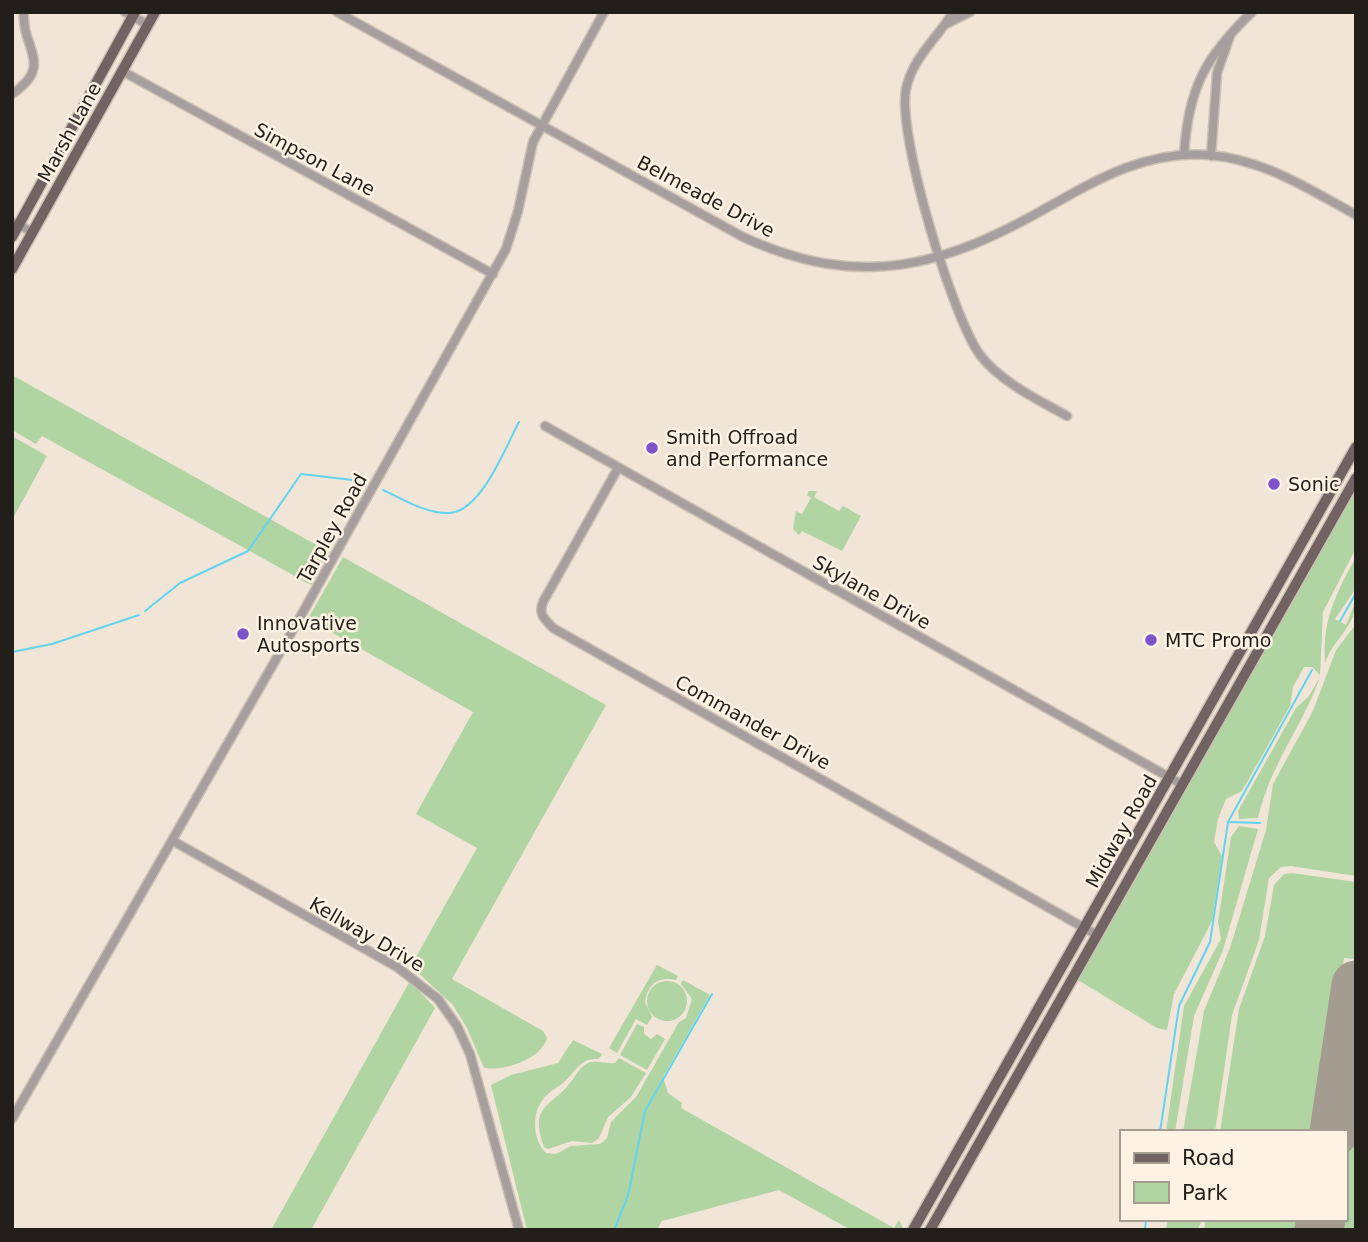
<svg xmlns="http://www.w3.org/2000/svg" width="1368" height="1242" font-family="'DejaVu Sans',sans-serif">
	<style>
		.green { fill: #b1d4a3 }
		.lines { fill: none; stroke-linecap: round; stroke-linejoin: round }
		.stream { stroke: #62d4f1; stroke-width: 2 }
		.taxiway { stroke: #a49c91; stroke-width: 19 }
		.runway { stroke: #a49c91; stroke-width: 49 }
		.minor-casing { stroke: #cbc1b4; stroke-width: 11 }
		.major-casing { stroke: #cbc1b4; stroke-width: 13 }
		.minor { stroke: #a79e9e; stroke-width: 8 }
		.major { stroke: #726363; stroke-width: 10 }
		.poi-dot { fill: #7c53cc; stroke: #fdf2e3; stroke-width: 2.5 }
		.labels { text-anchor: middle; stroke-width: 5; stroke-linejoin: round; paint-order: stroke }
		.street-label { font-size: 19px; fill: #221e19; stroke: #fdf2e3 }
		.poi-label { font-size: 19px; fill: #221e19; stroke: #fdf2e3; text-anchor: start }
	</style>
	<rect width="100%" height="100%" fill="#f0e5d6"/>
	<!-- green -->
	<path class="green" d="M12,375L329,552L311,585L42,436L36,444L12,430Z
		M12,436L47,456L12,520Z
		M1356,490V548L1323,612L1320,675L1312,667H1304L1293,687L1290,706L1242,791L1226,799L1218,819L1214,842L1222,856L1212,921L1174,994L1167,1030L1157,1028L1078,980Z
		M809,491H817L814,497L839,511L843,506L861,516L842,551L802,531L799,535L793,529L796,511L802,514L811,498L807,495Z
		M343,557L606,705L452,979L543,1031L547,1038C541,1059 506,1071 484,1068L467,1028L453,1005L411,966L477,848L416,814L473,712L308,619Z
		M1356,557V588L1335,619L1346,625L1356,600C1356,627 1333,639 1325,663C1322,621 1336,593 1356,557Z
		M1356,624V876L1291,866L1281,867L1269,878L1259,940L1232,1015L1215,1132H1183L1204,1011L1230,948L1266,830L1273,784L1313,711L1336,650Z
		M1320,677C1302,728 1271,762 1258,818L1239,819L1238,811L1296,708L1309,696Z
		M1239,826L1258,829L1223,950L1194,1016L1175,1132H1166L1184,1006L1221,939L1218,922L1231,837Z
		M1292,873L1356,882V959L1344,958L1317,1132H1220L1239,1009L1265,936L1274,885L1284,874Z
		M657,965L678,976L676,980C658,975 647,985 645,1002L652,1017L647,1025L636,1019L617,1053L609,1048Z
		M683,980L710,995L663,1077L668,1093L682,1103L681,1108L894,1228L899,1220L904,1230H851L779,1190L662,1221L657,1230H527L491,1085L511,1075L558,1063L573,1040L602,1054L599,1059C580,1058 578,1069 565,1081C560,1086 553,1089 548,1094C531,1108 531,1138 546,1153L556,1154L571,1146L600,1144L607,1138L611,1122L636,1097L679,1022L686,1018L692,999L681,984Z
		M410,981L435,1008L311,1230H271Z
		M647 1001a20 20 0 1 1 40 0a20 20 0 1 1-40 0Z
		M637,1024L644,1027V1034L651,1039L657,1034L665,1039L647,1070L620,1055Z
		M619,1058L646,1073L631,1097L608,1117L599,1138L592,1143L572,1141L548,1149L544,1147C529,1105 550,1108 570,1083C576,1076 580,1066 588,1063C596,1060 607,1064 615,1063Z
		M1356,1117V1230H1335L1337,1219H1345C1345,1188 1340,1145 1356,1117Z
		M1168,1219H1202L1198,1230H1166Z
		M1206,1219H1304L1303,1230H1204Z"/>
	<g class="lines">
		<!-- stream -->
		<path class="stream" d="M383,490C403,499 426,514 449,513C481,512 505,448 519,422
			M145,611L180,583L248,551L301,474L361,481
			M1340,621L1356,593
			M12,652L52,644L139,615
			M1229,822L1260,823
			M1160,1132L1179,1006L1210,942L1228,822L1312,670
			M614,1230L628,1196L645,1111L712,994
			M1145,1230L1146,1219"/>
		<!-- taxiway -->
		<path class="taxiway" d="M1343,1077L1356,1079"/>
		<!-- runway -->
		<path class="runway" d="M1334,1132L1356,985
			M1319,1230L1321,1219"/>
		<!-- minor casing -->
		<g class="minor-casing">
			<path id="minor" d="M125,12L148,25
				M337,12L743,237C861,291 943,267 1050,206C1101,177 1149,150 1209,155C1265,160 1309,189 1356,215
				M953,12C937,39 913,57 906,89C897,135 952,316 980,355C1002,383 1037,399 1067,416
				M946,24L970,12
				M122,71L493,274
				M12,94C55,65 21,48 24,12
				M1184,155C1188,89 1205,57 1252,12
				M1211,156L1217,73L1230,36
				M12,222L33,232
				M545,426L1183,785
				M618,468L543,602C538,615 545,619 553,628L1097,935
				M173,841L397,967L438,999L457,1026L470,1054L519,1230
				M12,1119L294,628L506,249L518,211L533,142L604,12"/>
		</g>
		<!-- major casing -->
		<g class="major-casing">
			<path id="major" d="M12,237L135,12
				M12,269L155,12
				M913,1230L1356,447
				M930,1230L1356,478"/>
		</g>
		<!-- minor -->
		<use href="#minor" class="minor"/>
		<!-- major -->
		<use href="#major" class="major"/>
	</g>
	<!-- markers -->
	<g class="poi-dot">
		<circle cx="652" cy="448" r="7"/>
		<circle cx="1274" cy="484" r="7"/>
		<circle cx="243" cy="634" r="7"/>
		<circle cx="1151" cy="640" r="7"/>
	</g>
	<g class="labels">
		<!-- street labels -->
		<g class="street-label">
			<text transform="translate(69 132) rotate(-61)" y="7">Marsh Lane</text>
			<text transform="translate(315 159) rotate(28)" y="7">Simpson Lane</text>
			<text transform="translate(706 196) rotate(28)" y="7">Belmeade Drive</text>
			<text transform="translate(332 528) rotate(-61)" y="7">Tarpley Road</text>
			<text transform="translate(872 592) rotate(29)" y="7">Skylane Drive</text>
			<text transform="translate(753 722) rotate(29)" y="7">Commander Drive</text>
			<text transform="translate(1121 831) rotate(-61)" y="7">Midway Road</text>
			<text transform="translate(367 934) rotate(30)" y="7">Kellway Drive</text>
		</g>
		<!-- poi labels -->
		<g class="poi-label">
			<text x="666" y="444">Smith Offroad<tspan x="666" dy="22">and Performance</tspan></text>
			<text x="1288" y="491">Sonic</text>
			<text x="257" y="630">Innovative<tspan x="257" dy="22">Autosports</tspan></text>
			<text x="1165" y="647">MTC Promo</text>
		</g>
	</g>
	<!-- border -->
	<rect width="1368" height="1242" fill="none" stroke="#221e19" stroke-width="28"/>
	<!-- legend -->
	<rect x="1120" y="1130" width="228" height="91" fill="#fdf2e3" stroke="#a59d92" stroke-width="2"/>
	<rect x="1134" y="1153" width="35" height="10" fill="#726363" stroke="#a59d92" stroke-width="2"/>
	<text x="1182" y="1165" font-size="21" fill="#221e19">Road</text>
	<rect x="1134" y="1182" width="35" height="21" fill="#b1d4a3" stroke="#a59d92" stroke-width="2"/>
	<text x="1182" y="1200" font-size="21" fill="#221e19">Park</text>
</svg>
